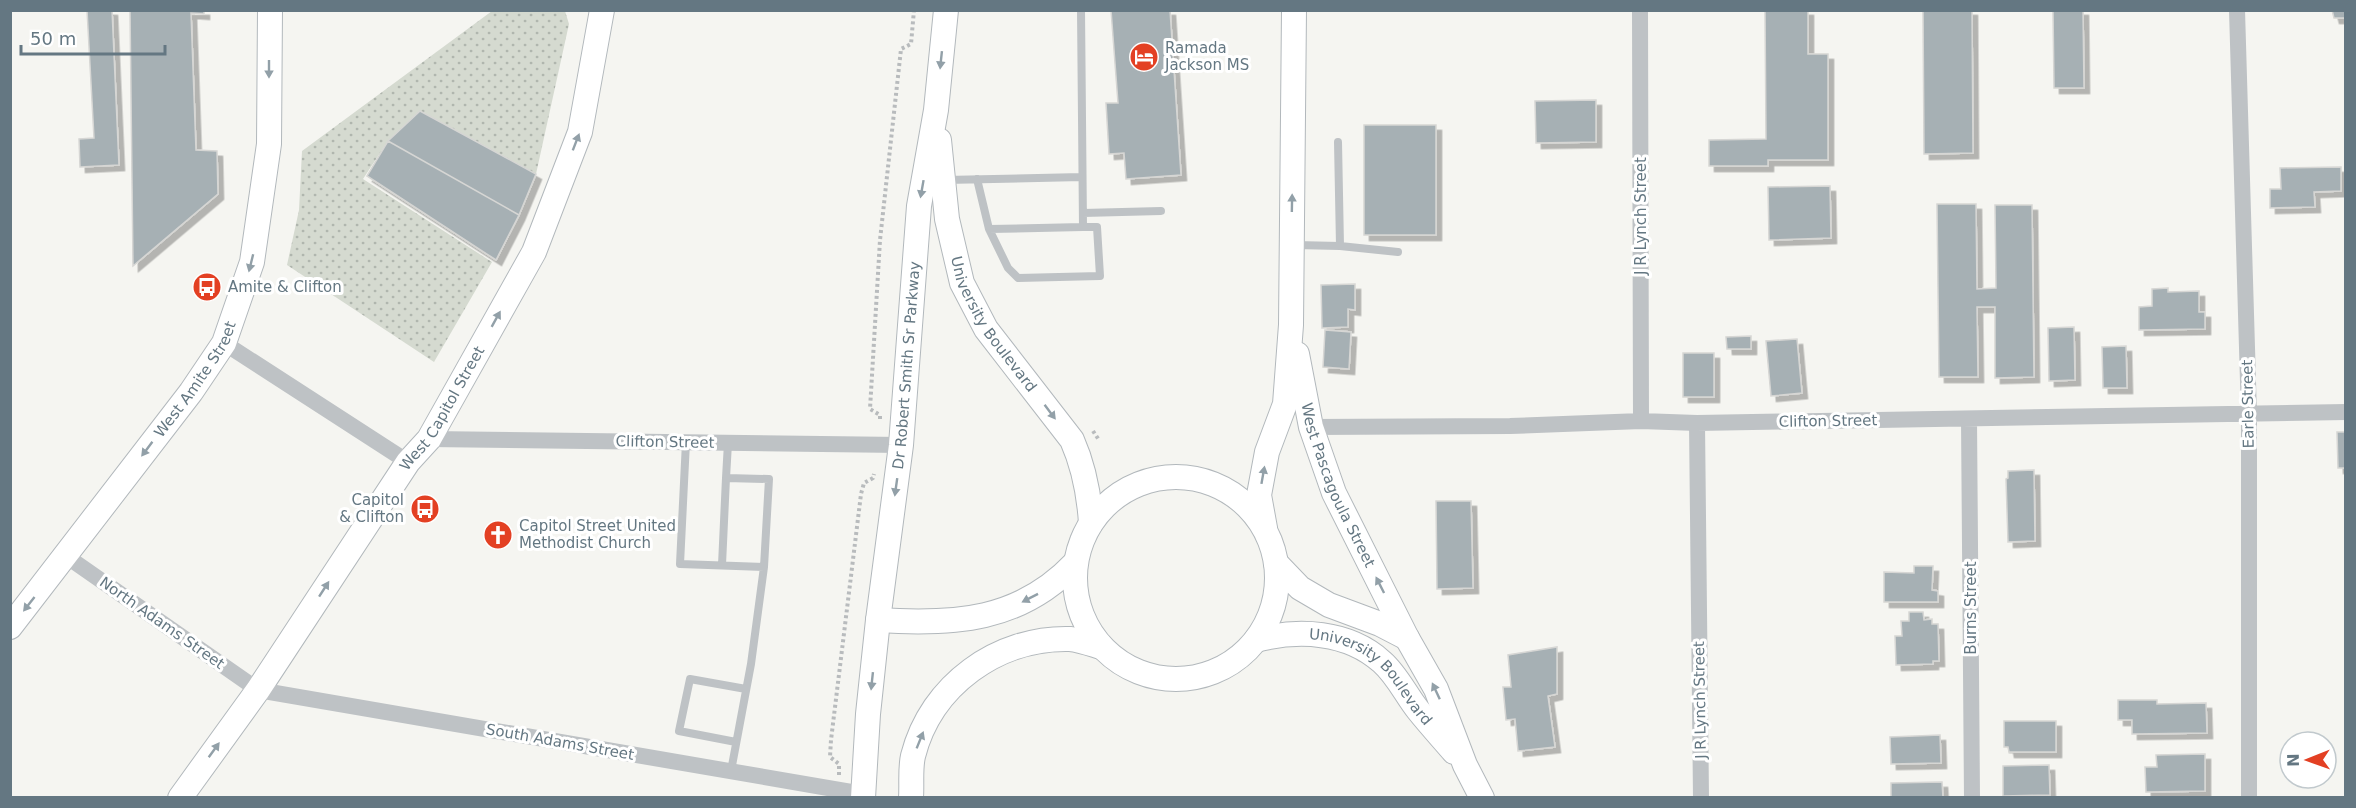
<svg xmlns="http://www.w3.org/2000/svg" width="2356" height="808" font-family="'DejaVu Sans',sans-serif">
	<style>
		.grass { fill: url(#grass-dots) }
		.building { fill: #a6b0b4; stroke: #d6d6d4; stroke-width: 1.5; filter: url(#shadow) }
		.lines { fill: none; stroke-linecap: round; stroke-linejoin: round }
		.secondary-casing { stroke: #b2b8bc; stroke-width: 26 }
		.path { stroke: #b8bbbd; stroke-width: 4; stroke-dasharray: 3 3; stroke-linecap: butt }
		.lane { stroke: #bec2c5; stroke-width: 8 }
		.street { stroke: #bec2c5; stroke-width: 16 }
		.secondary { stroke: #fff; stroke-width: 24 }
		.oneway { fill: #92a0a8 }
		.labels { text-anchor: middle; stroke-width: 6; stroke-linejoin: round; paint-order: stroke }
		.poi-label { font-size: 15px; fill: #647782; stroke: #fff; text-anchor: start }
		.street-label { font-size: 15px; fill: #647782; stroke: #fff }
	</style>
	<defs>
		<pattern id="grass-dots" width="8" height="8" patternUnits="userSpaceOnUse" patternTransform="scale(1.5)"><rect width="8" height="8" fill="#d5dad0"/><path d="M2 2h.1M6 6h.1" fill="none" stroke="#b0b6ae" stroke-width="1.8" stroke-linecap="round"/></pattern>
		<filter id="shadow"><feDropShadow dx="5.5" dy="5.5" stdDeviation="0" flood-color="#0004"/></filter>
	</defs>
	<rect width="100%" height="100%" fill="#f5f5f1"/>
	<!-- grass -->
	<path class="grass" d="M492,11H565L569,24L536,174L420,111L388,141L363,179L492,262L434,362L287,265L299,210L302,151Z"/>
	<!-- building -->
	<path class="building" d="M87,10H112L119,165L80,167L79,139L94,138Z
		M130,10H204V14L191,13L196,150L217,151L218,194L133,266Z
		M1111,10H1170L1181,175L1126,179L1124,153L1109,154L1106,103H1118Z
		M1765,10H1808V54H1828V160H1768V166H1709V140L1766,139Z
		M1923,10H1972L1973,153L1924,154Z
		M2053,10H2083L2084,88H2054Z
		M2332,10H2346V18H2334Z
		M1596,100V142L1536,143L1535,101Z
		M420,111L536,174L519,215L388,141Z
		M1364,125H1436V235H1364Z
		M388,141L519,215L496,260L367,176Z
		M2341,167V191L2314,192L2315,207L2270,208V189H2281L2280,168Z
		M1830,186L1831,238L1769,240L1768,187Z
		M1937,204H1976L1977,289L1996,288L1995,205H2032L2034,377L1995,378V307H1977L1978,377H1939Z
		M1355,284V310L1348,309V327L1322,328L1321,285Z
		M2168,288V292L2199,291V312H2205V329L2139,330V307L2152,306V289Z
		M2074,327L2075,380L2049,381L2048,328Z
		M1325,330L1351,332L1349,369L1323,367Z
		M1751,336V349H1727L1726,337Z
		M1797,339L1802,393L1771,396L1766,341Z
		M2126,346L2127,388H2103L2102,347Z
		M1683,353H1714V397H1683Z
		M2337,432H2346V468H2338Z
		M2034,470L2035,541L2008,542L2006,479L2008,478V471Z
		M1436,501H1471L1473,588L1437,589Z
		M1914,566H1933L1932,590L1938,591V602H1884V572L1914,573Z
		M1909,612H1923L1924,620L1932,619V624H1938L1939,661H1933V664L1896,665L1895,636H1902L1901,621H1909Z
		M1557,647V694L1548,696L1555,747L1518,751L1515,719L1506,720L1503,687H1511L1508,655Z
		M2118,700H2157V704L2206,703L2207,733L2132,734V720H2118Z
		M2004,721H2056V752H2009L2008,747H2004Z
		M1940,735L1941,763L1891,764L1890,737Z
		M2205,754V791L2146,792L2145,767H2157L2156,755Z
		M2049,765L2050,795L2003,796V766Z
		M1942,782L1943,798H1891V783Z"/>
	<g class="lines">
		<!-- secondary casing -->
		<g class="secondary-casing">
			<g id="secondary">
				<path id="s1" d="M939,140L947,219L962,283L986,329L1072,440C1084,467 1089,493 1091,523"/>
				<path id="s2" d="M1297,354L1311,427L1334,493L1407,638L1436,689L1465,765L1482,798"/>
				<circle cx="1176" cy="578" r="101"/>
				<path d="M1265,528L1259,495L1267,452L1285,404L1291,325L1294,10"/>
				<path d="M1276,563L1300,588L1329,605L1380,624L1407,638"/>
				<path d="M878,620C955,625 1020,621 1075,563"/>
				<path id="s3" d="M10,627L191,392L224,343L252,262L269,144L270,10"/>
				<path id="s4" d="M1256,640C1298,629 1348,631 1382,662C1397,675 1406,695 1418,710C1430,725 1442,738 1454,752"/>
				<path id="s5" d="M180,798L258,690L408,462L429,439L534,252L580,132L602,10"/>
				<path id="s6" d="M863,798L868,714L878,620L901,445L919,206L936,110L946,10"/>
				<path d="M911,798C912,784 910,769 913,756C931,685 998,637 1070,639C1080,640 1091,644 1101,647"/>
			</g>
		</g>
		<!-- path -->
		<path class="path" d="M880,419V415L870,409L880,240L901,49L911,44L914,10
			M1093,431L1099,440
			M839,775V764L830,757L831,740L861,494L864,483L873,478L874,474"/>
		<!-- lane -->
		<path class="lane" d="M1081,10L1083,227L989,229L1008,268L1018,278L1100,276L1097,227H1083
			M977,179L989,229
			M945,180L1082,177
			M1083,213L1161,211
			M1295,245L1340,246L1338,142
			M1340,246L1398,252
			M686,442L680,564L764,567L751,664L731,771
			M728,443L726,478L769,479L764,567
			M722,565L726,478
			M736,742L679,731L690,679L746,689"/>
		<!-- street -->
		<path class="street" d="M1640,10L1641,421
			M2237,10L2249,415V798
			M224,343L408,462
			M1969,419L1972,798
			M1697,423L1701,798
			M1311,427L1510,426L1641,421L1697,423L2346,412
			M429,439L901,445
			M66,556L258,690L863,794"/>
		<!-- secondary -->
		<use href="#secondary" class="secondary"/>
	</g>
	<!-- one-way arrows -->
	<defs><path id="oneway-solid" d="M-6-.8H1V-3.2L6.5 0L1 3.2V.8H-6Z" transform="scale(1.5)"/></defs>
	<g class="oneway">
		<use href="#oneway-solid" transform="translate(941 60) rotate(96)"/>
		<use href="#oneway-solid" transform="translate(269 69) rotate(90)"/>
		<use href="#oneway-solid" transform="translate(576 142) rotate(-69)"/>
		<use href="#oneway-solid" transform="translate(922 189) rotate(100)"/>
		<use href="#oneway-solid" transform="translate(1292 203) rotate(-89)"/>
		<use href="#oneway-solid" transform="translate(251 263) rotate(104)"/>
		<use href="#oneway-solid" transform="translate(496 319) rotate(-61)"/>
		<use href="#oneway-solid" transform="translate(1050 412) rotate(53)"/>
		<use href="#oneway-solid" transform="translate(147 449) rotate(127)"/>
		<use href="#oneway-solid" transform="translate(1263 475) rotate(-80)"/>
		<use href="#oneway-solid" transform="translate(896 487) rotate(98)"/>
		<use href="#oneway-solid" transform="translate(1380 585) rotate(-117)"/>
		<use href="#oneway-solid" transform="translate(324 589) rotate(-57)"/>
		<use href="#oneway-solid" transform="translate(1030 598) rotate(153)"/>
		<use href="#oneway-solid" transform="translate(29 604) rotate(128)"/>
		<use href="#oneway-solid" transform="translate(872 681) rotate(96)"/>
		<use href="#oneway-solid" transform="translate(1436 691) rotate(-115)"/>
		<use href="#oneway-solid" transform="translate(920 740) rotate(-68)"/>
		<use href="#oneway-solid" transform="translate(214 750) rotate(-54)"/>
	</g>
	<!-- icons -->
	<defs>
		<g id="hotel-disc" transform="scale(1.5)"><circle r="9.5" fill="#e34023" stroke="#fff"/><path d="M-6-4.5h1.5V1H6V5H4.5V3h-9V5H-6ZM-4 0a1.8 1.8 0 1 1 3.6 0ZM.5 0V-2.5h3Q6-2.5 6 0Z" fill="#fff"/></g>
		<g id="bus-disc" transform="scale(1.5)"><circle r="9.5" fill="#e34023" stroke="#fff"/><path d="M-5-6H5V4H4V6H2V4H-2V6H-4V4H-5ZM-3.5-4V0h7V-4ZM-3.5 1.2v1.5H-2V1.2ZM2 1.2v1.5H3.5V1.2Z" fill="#fff"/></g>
		<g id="church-disc" transform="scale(1.5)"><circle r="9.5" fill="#e34023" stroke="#fff"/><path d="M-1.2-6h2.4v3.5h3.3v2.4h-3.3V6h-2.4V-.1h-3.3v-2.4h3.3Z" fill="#fff"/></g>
	</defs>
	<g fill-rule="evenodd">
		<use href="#hotel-disc" x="1144" y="57"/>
		<use href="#bus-disc" x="207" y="287"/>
		<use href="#bus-disc" x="425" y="509"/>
		<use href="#church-disc" x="498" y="535"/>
	</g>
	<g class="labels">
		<!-- poi labels -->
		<g class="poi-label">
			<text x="1165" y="53">Ramada<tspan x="1165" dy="17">Jackson MS</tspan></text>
			<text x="228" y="292">Amite &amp; Clifton</text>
			<text x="404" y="505" text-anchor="end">Capitol<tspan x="404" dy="17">&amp; Clifton</tspan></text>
			<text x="519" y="531">Capitol Street United<tspan x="519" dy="17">Methodist Church</tspan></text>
		</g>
		<!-- street labels -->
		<g class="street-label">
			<text transform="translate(1641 216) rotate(-90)" y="5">J R Lynch Street</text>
			<text dy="5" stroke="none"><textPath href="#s1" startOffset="196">University Boulevard</textPath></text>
			<text dy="5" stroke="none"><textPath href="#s6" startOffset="435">Dr Robert Smith Sr Parkway</textPath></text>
			<text dy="5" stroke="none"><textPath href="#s3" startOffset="310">West Amite Street</textPath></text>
			<text transform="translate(2248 404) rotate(-91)" y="5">Earle Street</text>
			<text dy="5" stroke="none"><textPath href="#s5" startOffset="470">West Capitol Street</textPath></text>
			<text transform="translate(1828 421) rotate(-1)" y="5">Clifton Street</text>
			<text transform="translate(665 442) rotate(1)" y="5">Clifton Street</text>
			<text dy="5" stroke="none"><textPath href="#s2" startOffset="138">West Pascagoula Street</textPath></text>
			<text transform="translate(1971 608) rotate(-90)" y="5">Burns Street</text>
			<text transform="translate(162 623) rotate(35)" y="5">North Adams Street</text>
			<text dy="5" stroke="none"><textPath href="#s4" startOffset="132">University Boulevard</textPath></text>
			<text transform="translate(1700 700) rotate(-91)" y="5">J R Lynch Street</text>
			<text transform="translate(560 742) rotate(10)" y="5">South Adams Street</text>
		</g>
	</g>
	<!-- border -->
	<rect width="2356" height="808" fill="none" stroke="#647782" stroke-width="24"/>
	<!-- north arrow -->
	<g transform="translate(2308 760) rotate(269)"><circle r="28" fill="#ffffff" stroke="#c1c9cd" stroke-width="1.5"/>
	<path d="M0-4.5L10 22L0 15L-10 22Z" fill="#e34023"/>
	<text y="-9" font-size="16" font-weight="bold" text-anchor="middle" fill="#647782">N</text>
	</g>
	<!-- scale -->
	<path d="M21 45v9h144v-9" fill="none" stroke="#647782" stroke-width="3"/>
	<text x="30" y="45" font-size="18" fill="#647782" stroke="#ffffff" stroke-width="4.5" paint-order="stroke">50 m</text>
</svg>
